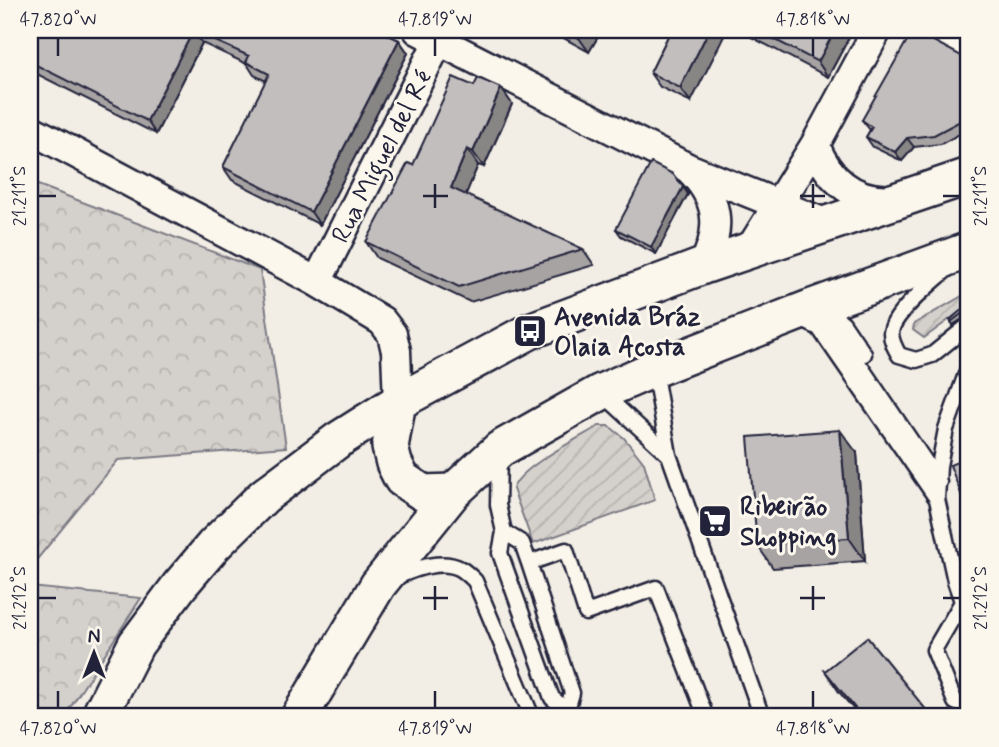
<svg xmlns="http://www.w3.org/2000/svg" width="999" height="747" font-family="Mynerve,sans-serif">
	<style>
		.forest { fill: url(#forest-crowns); stroke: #7b7a84; stroke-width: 2 }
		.garden { fill: url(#garden-furrows); stroke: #7b7a84; stroke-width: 2 }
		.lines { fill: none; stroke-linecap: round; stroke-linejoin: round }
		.service-casing { stroke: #22223b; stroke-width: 19 }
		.minor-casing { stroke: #22223b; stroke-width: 33 }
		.tertiary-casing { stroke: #22223b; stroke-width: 40 }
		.service { stroke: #fbf7ec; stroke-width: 14 }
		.minor { stroke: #fbf7ec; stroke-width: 28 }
		.tertiary { stroke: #fbf7ec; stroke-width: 35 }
		.wall { fill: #a7a3a3; stroke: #22223b; stroke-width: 2 }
		.shaded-wall { fill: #888585; stroke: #22223b; stroke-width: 2 }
		.building { fill: #c2bebe; stroke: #22223b; stroke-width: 2 }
		.ticks { fill: none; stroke: #22223b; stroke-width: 2.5 }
		.labels { text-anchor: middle; stroke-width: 6; stroke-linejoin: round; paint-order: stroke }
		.street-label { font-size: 26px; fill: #22223b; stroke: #fbf7ec }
		.poi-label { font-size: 26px; font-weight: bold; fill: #22223b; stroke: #fbf7ec; text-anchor: start }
		.neatline { fill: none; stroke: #22223b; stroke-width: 2.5 }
		.ticks-label { font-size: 18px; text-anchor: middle; fill: #22223b }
	</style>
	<defs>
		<pattern id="forest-crowns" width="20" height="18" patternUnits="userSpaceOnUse" patternTransform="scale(1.75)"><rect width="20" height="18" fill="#d4d1cc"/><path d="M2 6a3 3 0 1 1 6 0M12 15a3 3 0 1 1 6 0" fill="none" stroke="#b6b3b0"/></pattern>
		<pattern id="garden-furrows" width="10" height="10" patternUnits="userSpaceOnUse" patternTransform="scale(1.75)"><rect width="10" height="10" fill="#d4d1cc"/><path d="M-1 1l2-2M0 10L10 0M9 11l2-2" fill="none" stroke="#b6b3b0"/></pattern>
	</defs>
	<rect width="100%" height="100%" fill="#f2eee5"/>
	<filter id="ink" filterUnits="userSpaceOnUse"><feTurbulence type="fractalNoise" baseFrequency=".0143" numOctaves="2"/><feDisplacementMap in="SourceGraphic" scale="14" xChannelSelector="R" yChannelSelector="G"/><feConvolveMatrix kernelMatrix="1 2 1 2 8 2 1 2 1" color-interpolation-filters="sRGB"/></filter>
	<g filter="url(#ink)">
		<!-- forest -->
		<path class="forest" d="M30,182L260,270L286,447L118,460L30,568Z
			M30,587L141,598L64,717H30Z"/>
		<!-- garden -->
		<path class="garden" d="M969,292V305L924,338L913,330L914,324Z
			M599,426H609L624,438L644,463L655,500L533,544L513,489C518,468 579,438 599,426Z"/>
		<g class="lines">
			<!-- service casing -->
			<g class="service-casing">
				<path id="service" d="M946,270C932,283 892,314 891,333C891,341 895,348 899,355L916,360L932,355L969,325
					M828,311L843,323L864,354
					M811,314L833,326L939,482
					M797,321H804L819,328L937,499
					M969,366L946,429L939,466L937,499L955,581L969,622
					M602,393L669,455L654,369
					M499,455L498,505L504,532L522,543L529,563L572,693L567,710L569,717
					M669,455L762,717
					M504,532L500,553L552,698L567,710
					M529,563L566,550L586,613L656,588L706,717
					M399,576C416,568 443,559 461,569C466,572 471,577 475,581L532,717
					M962,602L934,650L955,702L969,708"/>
			</g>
			<!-- minor casing -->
			<g class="minor-casing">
				<path id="minor" d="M418,30L688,168L827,224
					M938,30L969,47
					M30,129L317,282L382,321L392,334L396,351L398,402
					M815,145C829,181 856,203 896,199
					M688,168C719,198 723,228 703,266
					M749,251L815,145L877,30
					M317,282L444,30"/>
			</g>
			<!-- tertiary casing -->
			<g class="tertiary-casing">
				<path id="tertiary" d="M398,402L390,447L394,463L402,479L423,493L453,492
					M99,717L136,644L180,585L214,545L264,496L338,440L398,402L530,331L703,266L969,176
					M299,717L378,585L453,492L500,449L601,392L654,369L810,308L969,250"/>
			</g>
			<!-- service -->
			<use href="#service" class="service"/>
			<!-- minor -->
			<use href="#minor" class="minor"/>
			<!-- tertiary -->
			<use href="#tertiary" class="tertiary"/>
		</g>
		<!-- wall -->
		<path class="wall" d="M36,30H378L399,40L408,53L320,225L232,180L223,167L266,81L254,75L247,64L202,43L156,134L31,71L30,69V42Z
			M549,30H602L589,52Z
			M671,30L691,102L660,87L650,73Z
			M738,30H853L828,77Z
			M969,60V129L941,144L914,147L902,161L873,147L866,137L870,130L862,120Z
			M474,86L501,88L512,104L484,167L478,165L465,195L583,249L594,265L470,302L377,258L366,242L413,165Z
			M688,194L656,254L621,236L616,229Z
			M969,310V316H967L953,325L950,320Z
			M969,332V339L966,341L964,337Z
			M857,453L865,561L773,568L757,545Z
			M825,671L932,717H860L839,692Z"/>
		<!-- shaded-wall -->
		<path class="shaded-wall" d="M583,30H602L589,52L579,38Z
			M709,30H727L691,102L680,88Z
			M835,30H853L828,77L818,62Z
			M193,31L202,43L156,134L147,121Z
			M399,40L408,53L320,225L311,212Z
			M501,88L512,104L484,167L473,152Z
			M907,138L914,147L902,161L895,152Z
			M467,149L478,165L462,204L451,188Z
			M683,187L688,194L656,254L651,247Z
			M840,430L857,453L865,561L849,538Z"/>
		<!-- building -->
		<path class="building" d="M36,30H378L399,40L311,212L223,167L269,74L246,62L249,56L193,31L147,121L30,62V42Z
			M565,30H583L579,38Z
			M671,30H709L680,88L650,73Z
			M756,30H835L818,62Z
			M913,30L969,60V118L964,119L934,135L907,138L895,152L866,137L872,127L862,120Z
			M453,77L474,86L478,78L501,88L473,152L467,149L451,188L583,249L459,287L366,242L408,163L413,165Z
			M651,163L673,174L683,187L651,247L616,229Z
			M966,306L969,310V313L964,312L951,322L950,320Z
			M840,430L849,538L757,545L748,437Z
			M969,457V515L950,465Z
			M867,637L932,717H862L825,671Z"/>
	</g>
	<!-- ticks -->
	<path class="ticks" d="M58,38V56M435,38V56M813,38V56M435,184V208M813,184V208M38,196H56M423,196H448M800,196H825M943,196H960M435,586V610M813,586V610M38,598H56M423,598H448M800,598H825M943,598H960M58,691V708M435,691V708M813,691V708"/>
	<!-- icons -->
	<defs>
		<g id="bus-square" transform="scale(1.75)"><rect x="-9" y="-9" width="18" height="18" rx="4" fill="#22223b" stroke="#fbf7ec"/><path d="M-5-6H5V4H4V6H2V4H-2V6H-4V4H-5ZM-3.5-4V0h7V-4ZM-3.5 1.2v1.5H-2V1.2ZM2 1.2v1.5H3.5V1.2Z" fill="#fff"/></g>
		<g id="supermarket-square" transform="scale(1.75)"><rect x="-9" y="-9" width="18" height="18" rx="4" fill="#22223b" stroke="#fbf7ec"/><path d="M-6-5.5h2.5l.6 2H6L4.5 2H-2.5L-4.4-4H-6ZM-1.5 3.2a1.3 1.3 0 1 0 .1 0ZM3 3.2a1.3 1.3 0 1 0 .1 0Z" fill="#fff"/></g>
	</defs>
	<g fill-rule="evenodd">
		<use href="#bus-square" x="530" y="331"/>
		<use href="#supermarket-square" x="715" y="521"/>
	</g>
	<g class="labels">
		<!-- street labels -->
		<g class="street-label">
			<text transform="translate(381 156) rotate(-63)" y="9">Rua Miguel del Ré</text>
		</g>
		<!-- poi labels -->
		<g class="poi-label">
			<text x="554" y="325">Avenida Bráz<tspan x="554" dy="30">Olaia Acosta</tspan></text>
			<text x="740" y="515">Ribeirão<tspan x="740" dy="30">Shopping</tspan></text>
		</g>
	</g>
	<!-- margin -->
	<rect width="999" height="747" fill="none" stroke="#fbf7ec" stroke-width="77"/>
	<!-- north arrow -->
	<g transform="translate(94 653)" stroke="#fbf7ec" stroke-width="5" paint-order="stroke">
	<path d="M0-5L12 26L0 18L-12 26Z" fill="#22223b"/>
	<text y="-10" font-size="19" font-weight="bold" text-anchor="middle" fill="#22223b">N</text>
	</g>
	<rect x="38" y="38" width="922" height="670" class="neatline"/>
	<g class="ticks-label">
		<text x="58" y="25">47.820°W</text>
		<text x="435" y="25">47.819°W</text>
		<text x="813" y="25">47.818°W</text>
		<text transform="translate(19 196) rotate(-90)" y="6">21.211°S</text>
		<text transform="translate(980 196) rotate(-90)" y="6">21.211°S</text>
		<text transform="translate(19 598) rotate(-90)" y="6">21.212°S</text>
		<text transform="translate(980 598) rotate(-90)" y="6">21.212°S</text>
		<text x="58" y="734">47.820°W</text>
		<text x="435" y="734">47.819°W</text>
		<text x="813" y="734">47.818°W</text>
	</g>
</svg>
